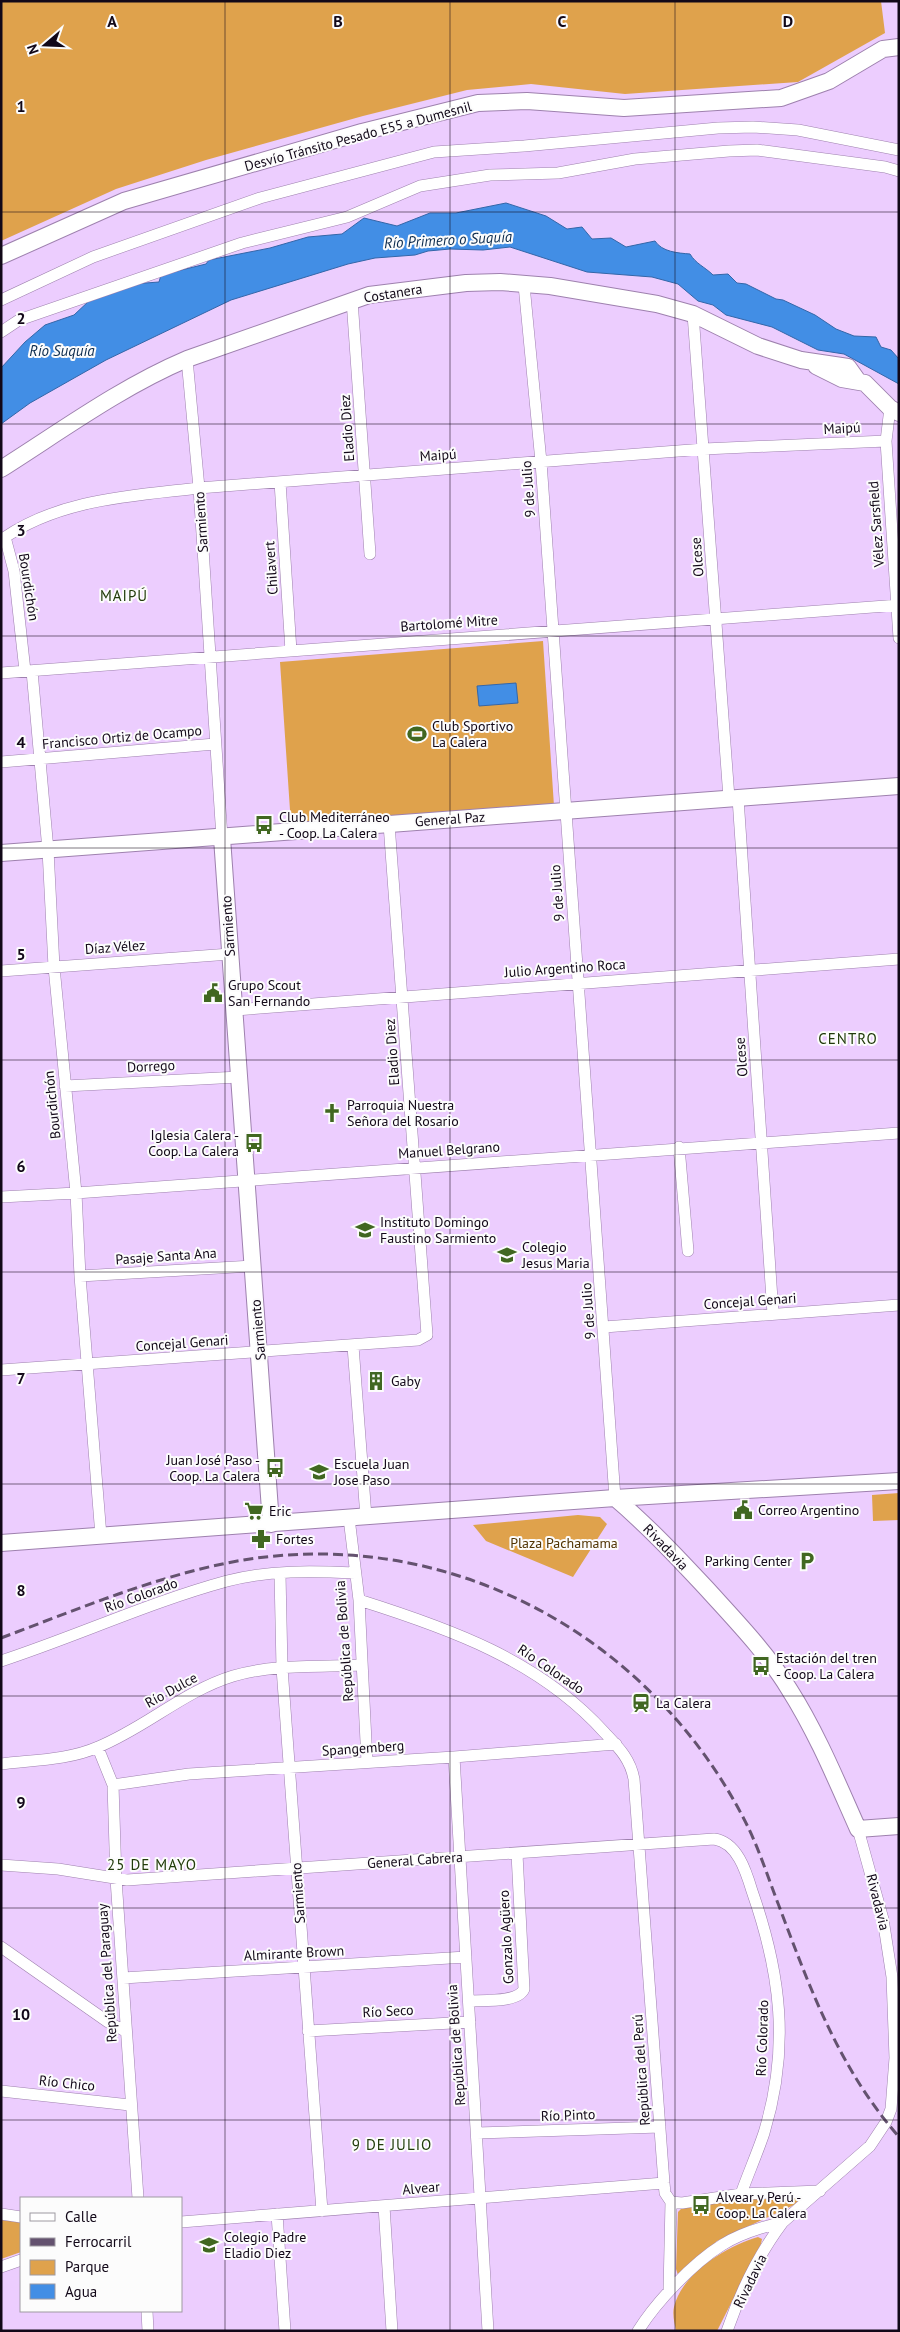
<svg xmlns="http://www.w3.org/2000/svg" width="900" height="2332" font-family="'PT Sans',sans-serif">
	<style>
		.green { fill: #dfa24c }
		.water { fill: #428ee5; stroke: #3466a8 }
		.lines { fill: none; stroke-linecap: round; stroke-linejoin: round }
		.street-casing { stroke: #9e81ae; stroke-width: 12 }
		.secondary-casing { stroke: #9e81ae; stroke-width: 18 }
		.street { stroke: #fff; stroke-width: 11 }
		.secondary { stroke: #fff; stroke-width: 16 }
		.rail { stroke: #64526f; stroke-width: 3; stroke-dasharray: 10 5; stroke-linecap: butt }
		.grid { fill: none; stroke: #120818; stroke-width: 1; stroke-opacity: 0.55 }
		.labels { text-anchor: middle; stroke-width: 4; stroke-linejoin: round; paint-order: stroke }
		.street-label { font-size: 14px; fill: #120818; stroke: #fcfcfc }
		.poi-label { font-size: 14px; fill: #120818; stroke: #fcfcfc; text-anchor: start }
		.park-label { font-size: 14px; fill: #513403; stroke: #fcfcfc }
		.water-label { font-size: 15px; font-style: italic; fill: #0d2c4e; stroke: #fcfcfc }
		.neighbourhood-label { font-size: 15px; letter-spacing: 1px; fill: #213b0a; stroke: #fcfcfc }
		.grid-label { font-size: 16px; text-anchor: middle; font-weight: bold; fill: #120818; stroke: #fcfcfc; stroke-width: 4; stroke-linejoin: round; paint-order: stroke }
	</style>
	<rect width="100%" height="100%" fill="#eccdfe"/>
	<!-- green -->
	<path class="green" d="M1,1H881L885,33L798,82L625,94L531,84L467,90L363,116L206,160L116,189L1,241Z
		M543,641L554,806L291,825L280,662Z
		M899,1493V1520L873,1521L872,1495Z
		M578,1515L600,1517L607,1524L573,1577L486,1541L473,1525Z
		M799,2196L801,2198L794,2205L717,2241L678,2275L676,2269L678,2212L682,2208L744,2198Z
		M1,2220L21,2222V2252L1,2259Z
		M758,2237L762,2239L761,2244L717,2331H676C675,2324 672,2315 674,2307C682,2273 727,2246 758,2237Z"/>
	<!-- water -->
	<path class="water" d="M506,203L546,216L567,229L582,227L592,239L611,238L626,247L655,241C662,252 678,253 690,254C696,264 705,267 713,275L728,274L737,283L746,284L776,299L783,300L815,315L836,329L854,336L876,337L881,347L891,350L899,359V384L844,354L818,350L772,327L726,315L713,305L698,301L678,284L652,277L587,272L510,247L483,250L450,249L428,251L415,255L375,258L348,264L231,300L106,360L30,403L1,424V368L25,342L45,325L74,315L90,300L133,284L159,282L161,275L206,264L209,260L270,248L308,237L342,234L364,218L397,226L430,213H456Z
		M516,683L518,703L479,706L477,686Z"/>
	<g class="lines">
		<!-- street casing -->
		<g class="street-casing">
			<path id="street" d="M524,285L541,462L615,1498
				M1,300L93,257L260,198L434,152L524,146L718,128L753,127L798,130L899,150
				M352,300L370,554
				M693,314L729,798
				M1,332L19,320L242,243L347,217L420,186L490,175L558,173L635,159L729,151L757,150L885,167L899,171
				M187,359L199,488L222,838
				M890,408L886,441L899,638
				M280,482L291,651
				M5,537L14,571L25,671
				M1,540C58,499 131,496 199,488L704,449L886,441
				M32,671L48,850L54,967L76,1193L80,1276L101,1536
				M1,673L899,605
				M1,762L215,744
				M738,798L773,1314
				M1,971L230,954
				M235,1010L899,959
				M65,1086L239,1077
				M679,1147L688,1251
				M1,1197L76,1193L899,1133
				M80,1276L253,1266
				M604,1327L899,1305
				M353,1346L366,1517
				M1,1370L418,1340L427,1335L389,824
				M349,1518L359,1600L367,1762
				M280,1574L282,1668L322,2211
				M359,1600C448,1628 539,1660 604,1732C618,1747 630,1758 634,1779L664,2183L665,2193L671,2202L669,2291
				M1,1661C77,1636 150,1602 227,1581C269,1570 312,1571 355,1573
				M98,1748L113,1785L116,1879L138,2198
				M454,1757L488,2331
				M1,1764C33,1760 69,1760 98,1747C145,1728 184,1691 233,1676C273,1664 320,1667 362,1665
				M113,1785L189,1774L454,1757L616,1744
				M1,1865L58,1869L127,1880L714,1839C737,1842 746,1871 752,1891C781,1974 790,2048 764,2133C757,2154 748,2174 741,2194
				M1,1947L108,2022L125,2031
				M123,1978L466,1957
				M469,2001C483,2000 518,2003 524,1989L517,1854
				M308,2031L470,2022
				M1,2091L130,2105
				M477,2133L660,2127
				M671,2202L682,2203L741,2194L820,2191
				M384,2206L392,2331
				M1,2214L21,2217
				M277,2214L285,2331
				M181,2222L664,2183
				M1,2267L21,2260
				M147,2311L148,2331
				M638,2331C656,2302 693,2263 722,2245C741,2233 762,2227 783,2222
				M727,2331C740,2293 759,2254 783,2222L870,2146L886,2122L891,2109L895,2058L892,1977L883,1919L858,1829"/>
		</g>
		<!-- secondary casing -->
		<g class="secondary-casing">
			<path id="secondary" d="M1,256L124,201L362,132L478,103L527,101L624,108L781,98L829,81L883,49L899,47
				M816,366L842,379L865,383L890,408L899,413
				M1,469C61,431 121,387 187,359L369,295L466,283L500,282L550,286L657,304L693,314L758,346L801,360L848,367L858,381
				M222,838L271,1524
				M1,853L899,786
				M615,1498C648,1526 678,1558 707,1589C736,1621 767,1653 789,1689C817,1733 837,1782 858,1829L899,1826
				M1,1543L615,1498L899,1481"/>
		</g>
		<!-- street -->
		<use href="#street" class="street"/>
		<!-- secondary -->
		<use href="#secondary" class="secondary"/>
		<!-- rail -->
		<path class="rail" d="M1,1638C81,1608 173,1569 257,1558C463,1531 657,1643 748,1827C760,1852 769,1880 779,1906C811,1991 839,2068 899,2137"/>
	</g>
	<!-- grid -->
	<path class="grid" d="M225,1V2331M450,1V2331M675,1V2331M1,212H899M1,424H899M1,636H899M1,848H899M1,1060H899M1,1272H899M1,1484H899M1,1696H899M1,1908H899M1,2120H899"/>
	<!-- icons -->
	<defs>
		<g id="stadium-bare" transform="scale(1.5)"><path d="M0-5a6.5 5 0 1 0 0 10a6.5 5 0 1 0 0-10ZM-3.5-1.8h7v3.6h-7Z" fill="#416721" stroke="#fcfcfc" stroke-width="2.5" paint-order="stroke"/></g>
		<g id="bus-bare" transform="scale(1.5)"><path d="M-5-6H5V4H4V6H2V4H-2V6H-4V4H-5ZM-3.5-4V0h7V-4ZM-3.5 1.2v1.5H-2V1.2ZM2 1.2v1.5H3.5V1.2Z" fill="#416721" stroke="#fcfcfc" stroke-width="2.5" paint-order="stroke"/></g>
		<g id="civic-bare" transform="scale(1.5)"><path d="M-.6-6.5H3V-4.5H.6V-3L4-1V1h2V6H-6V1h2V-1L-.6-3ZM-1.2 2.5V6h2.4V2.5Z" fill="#416721" stroke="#fcfcfc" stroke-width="2.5" paint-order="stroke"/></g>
		<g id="church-bare" transform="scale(1.5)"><path d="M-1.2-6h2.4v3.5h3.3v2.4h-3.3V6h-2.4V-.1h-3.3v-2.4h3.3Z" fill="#416721" stroke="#fcfcfc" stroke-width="2.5" paint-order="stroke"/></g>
		<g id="school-bare" transform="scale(1.5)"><path d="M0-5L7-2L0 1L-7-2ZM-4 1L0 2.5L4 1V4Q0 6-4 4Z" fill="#416721" stroke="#fcfcfc" stroke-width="2.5" paint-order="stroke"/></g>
		<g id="building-bare" transform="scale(1.5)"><path d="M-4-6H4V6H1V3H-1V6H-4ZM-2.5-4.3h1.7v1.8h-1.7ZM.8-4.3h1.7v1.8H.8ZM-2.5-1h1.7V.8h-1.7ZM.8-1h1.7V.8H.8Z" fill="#416721" stroke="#fcfcfc" stroke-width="2.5" paint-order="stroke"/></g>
		<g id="supermarket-bare" transform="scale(1.5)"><path d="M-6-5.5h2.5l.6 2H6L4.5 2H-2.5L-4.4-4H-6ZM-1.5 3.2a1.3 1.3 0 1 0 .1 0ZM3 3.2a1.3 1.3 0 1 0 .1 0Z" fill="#416721" stroke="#fcfcfc" stroke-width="2.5" paint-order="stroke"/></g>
		<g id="pharmacy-bare" transform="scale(1.5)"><path d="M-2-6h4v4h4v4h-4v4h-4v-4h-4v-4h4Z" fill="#416721" stroke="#fcfcfc" stroke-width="2.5" paint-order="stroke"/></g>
		<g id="parking-bare" transform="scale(1.5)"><path d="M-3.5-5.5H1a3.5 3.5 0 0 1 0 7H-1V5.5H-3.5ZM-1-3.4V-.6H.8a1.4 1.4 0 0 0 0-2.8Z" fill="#416721" stroke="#fcfcfc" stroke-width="2.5" paint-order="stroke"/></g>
		<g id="station-bare" transform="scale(1.5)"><path d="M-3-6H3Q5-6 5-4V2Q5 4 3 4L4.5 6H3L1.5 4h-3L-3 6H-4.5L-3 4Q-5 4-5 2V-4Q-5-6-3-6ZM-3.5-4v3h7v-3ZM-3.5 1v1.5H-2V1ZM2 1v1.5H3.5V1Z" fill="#416721" stroke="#fcfcfc" stroke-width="2.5" paint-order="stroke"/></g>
	</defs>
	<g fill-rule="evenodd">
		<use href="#stadium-bare" x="417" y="734"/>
		<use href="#bus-bare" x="264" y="825"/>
		<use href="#civic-bare" x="213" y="993"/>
		<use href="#church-bare" x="332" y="1113"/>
		<use href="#bus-bare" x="254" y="1143"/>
		<use href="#school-bare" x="365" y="1230"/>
		<use href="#school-bare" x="507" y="1255"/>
		<use href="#building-bare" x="376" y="1381"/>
		<use href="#bus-bare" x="275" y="1468"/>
		<use href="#school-bare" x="319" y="1472"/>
		<use href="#civic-bare" x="743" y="1510"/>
		<use href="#supermarket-bare" x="254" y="1511"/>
		<use href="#pharmacy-bare" x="261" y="1539"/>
		<use href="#parking-bare" x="807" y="1561"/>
		<use href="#bus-bare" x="761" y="1666"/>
		<use href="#station-bare" x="641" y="1703"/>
		<use href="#bus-bare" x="701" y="2205"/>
		<use href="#school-bare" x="209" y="2245"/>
	</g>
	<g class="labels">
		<!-- street labels -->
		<g class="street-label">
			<text transform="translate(358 136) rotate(-15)" y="5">Desvío Tránsito Pesado E55 a Dumesnil</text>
			<text transform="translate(393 293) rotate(-9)" y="5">Costanera</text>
			<text transform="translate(347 428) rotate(-94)" y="5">Eladio Diez</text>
			<text transform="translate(842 428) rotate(-3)" y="5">Maipú</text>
			<text transform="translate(438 455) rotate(-4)" y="5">Maipú</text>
			<text transform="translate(528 489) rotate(-94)" y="5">9 de Julio</text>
			<text transform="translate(201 522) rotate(-94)" y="5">Sarmiento</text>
			<text transform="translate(876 524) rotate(-94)" y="5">Vélez Sarsfield</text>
			<text transform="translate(697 557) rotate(-94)" y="5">Olcese</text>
			<text transform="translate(271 568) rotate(-94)" y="5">Chilavert</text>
			<text transform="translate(29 587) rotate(81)" y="5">Bourdichón</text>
			<text transform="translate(449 623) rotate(-4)" y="5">Bartolomé Mitre</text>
			<text transform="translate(122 737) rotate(-5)" y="5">Francisco Ortiz de Ocampo</text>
			<text transform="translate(450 819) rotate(-4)" y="5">General Paz</text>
			<text transform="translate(557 893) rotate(-94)" y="5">9 de Julio</text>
			<text transform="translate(228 926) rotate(-94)" y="5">Sarmiento</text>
			<text transform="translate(115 947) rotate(-4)" y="5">Díaz Vélez</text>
			<text transform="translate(565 968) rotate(-4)" y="5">Julio Argentino Roca</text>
			<text transform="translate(392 1052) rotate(-94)" y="5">Eladio Diez</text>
			<text transform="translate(741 1057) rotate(-94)" y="5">Olcese</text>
			<text transform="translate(151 1066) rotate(-3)" y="5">Dorrego</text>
			<text transform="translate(52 1105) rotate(-96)" y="5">Bourdichón</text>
			<text transform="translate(449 1150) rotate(-4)" y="5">Manuel Belgrano</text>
			<text transform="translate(166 1256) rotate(-4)" y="5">Pasaje Santa Ana</text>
			<text transform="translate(750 1301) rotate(-4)" y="5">Concejal Genari</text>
			<text transform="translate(588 1311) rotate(-94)" y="5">9 de Julio</text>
			<text transform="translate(258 1330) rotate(-95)" y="5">Sarmiento</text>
			<text transform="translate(182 1343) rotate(-4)" y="5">Concejal Genari</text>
			<text transform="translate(666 1547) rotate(46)" y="5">Rivadavia</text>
			<text transform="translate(141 1595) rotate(-20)" y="5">Río Colorado</text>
			<text transform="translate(344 1641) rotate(-94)" y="5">República de Bolivia</text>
			<text transform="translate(551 1669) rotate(34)" y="5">Río Colorado</text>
			<text transform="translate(171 1690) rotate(-29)" y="5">Río Dulce</text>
			<text transform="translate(363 1748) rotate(-4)" y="5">Spangemberg</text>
			<text transform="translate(415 1860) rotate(-4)" y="5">General Cabrera</text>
			<text transform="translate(298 1893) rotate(-94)" y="5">Sarmiento</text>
			<text transform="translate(878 1902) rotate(76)" y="5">Rivadavia</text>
			<text transform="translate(506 1937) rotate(-93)" y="5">Gonzalo Agüero</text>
			<text transform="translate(294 1953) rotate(-3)" y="5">Almirante Brown</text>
			<text transform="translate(107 1973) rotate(-94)" y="5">República del Paraguay</text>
			<text transform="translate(388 2011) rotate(-3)" y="5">Río Seco</text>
			<text transform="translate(762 2038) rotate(-88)" y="5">Río Colorado</text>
			<text transform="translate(456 2045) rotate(-94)" y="5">República de Bolivia</text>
			<text transform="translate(641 2070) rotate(-94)" y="5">República del Perú</text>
			<text transform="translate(67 2083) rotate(6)" y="5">Río Chico</text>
			<text transform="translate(568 2115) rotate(-2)" y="5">Río Pinto</text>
			<text transform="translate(421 2188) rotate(-5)" y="5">Alvear</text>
			<text transform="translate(750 2281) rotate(-64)" y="5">Rivadavia</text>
		</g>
		<!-- poi labels -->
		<g class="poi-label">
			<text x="432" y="731">Club Sportivo<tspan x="432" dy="16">La Calera</tspan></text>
			<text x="279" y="822">Club Mediterráneo<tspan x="279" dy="16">- Coop. La Calera</tspan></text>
			<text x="228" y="990">Grupo Scout<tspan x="228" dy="16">San Fernando</tspan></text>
			<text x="347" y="1110">Parroquia Nuestra<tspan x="347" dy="16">Señora del Rosario</tspan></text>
			<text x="239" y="1140" text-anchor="end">Iglesia Calera -<tspan x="239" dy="16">Coop. La Calera</tspan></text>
			<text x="380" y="1227">Instituto Domingo<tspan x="380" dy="16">Faustino Sarmiento</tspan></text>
			<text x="522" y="1252">Colegio<tspan x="522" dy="16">Jesus Maria</tspan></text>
			<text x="391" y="1386">Gaby</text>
			<text x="260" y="1465" text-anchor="end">Juan José Paso -<tspan x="260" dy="16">Coop. La Calera</tspan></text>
			<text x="334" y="1469">Escuela Juan<tspan x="334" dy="16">Jose Paso</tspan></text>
			<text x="758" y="1515">Correo Argentino</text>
			<text x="269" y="1516">Eric</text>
			<text x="276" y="1544">Fortes</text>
			<text x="792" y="1566" text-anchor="end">Parking Center</text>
			<text x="776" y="1663">Estación del tren<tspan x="776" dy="16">- Coop. La Calera</tspan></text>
			<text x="656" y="1708">La Calera</text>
			<text x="716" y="2202">Alvear y Perú -<tspan x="716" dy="16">Coop. La Calera</tspan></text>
			<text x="224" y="2242">Colegio Padre<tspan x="224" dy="16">Eladio Diez</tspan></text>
		</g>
		<!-- park labels -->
		<g class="park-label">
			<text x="564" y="1548">Plaza Pachamama</text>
		</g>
		<!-- water labels -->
		<g class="water-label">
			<text transform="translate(448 240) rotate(-3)" y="5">Río Primero o Suquía</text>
			<text x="62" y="356">Río Suquía</text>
		</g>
		<!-- neighbourhood labels -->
		<g class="neighbourhood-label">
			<text x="124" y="601">MAIPÚ</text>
			<text x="848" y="1044">CENTRO</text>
			<text x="152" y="1870">25 DE MAYO</text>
			<text x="392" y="2150">9 DE JULIO</text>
		</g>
	</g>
	<g class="grid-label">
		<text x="112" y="27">A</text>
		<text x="338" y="27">B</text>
		<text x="562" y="27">C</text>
		<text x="788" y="27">D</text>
		<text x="21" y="112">1</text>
		<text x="21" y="324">2</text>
		<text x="21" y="536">3</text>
		<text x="21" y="748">4</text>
		<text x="21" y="960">5</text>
		<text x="21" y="1172">6</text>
		<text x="21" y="1384">7</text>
		<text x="21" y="1596">8</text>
		<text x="21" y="1808">9</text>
		<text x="21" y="2020">10</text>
	</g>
	<!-- border -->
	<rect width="900" height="2332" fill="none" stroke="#120818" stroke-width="5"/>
	<!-- legend -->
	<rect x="20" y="2197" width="162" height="115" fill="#fcfcfc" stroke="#9e9aa1"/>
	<rect x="30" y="2213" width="25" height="8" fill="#ffffff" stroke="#9e9aa1"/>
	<text x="65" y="2222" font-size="15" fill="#120818">Calle</text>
	<rect x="30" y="2238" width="25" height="8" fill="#64526f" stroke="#9e9aa1"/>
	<text x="65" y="2247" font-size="15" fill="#120818">Ferrocarril</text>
	<rect x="30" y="2260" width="25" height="15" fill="#dfa24c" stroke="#9e9aa1"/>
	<text x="65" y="2272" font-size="15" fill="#120818">Parque</text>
	<rect x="30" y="2284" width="25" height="15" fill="#428ee5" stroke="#9e9aa1"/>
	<text x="65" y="2297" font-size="15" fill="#120818">Agua</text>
	<!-- north arrow -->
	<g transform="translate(45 45) rotate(251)" stroke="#fcfcfc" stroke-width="4" paint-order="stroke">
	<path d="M0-4L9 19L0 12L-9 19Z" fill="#120818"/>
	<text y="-8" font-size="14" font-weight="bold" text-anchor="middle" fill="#120818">N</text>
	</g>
</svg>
